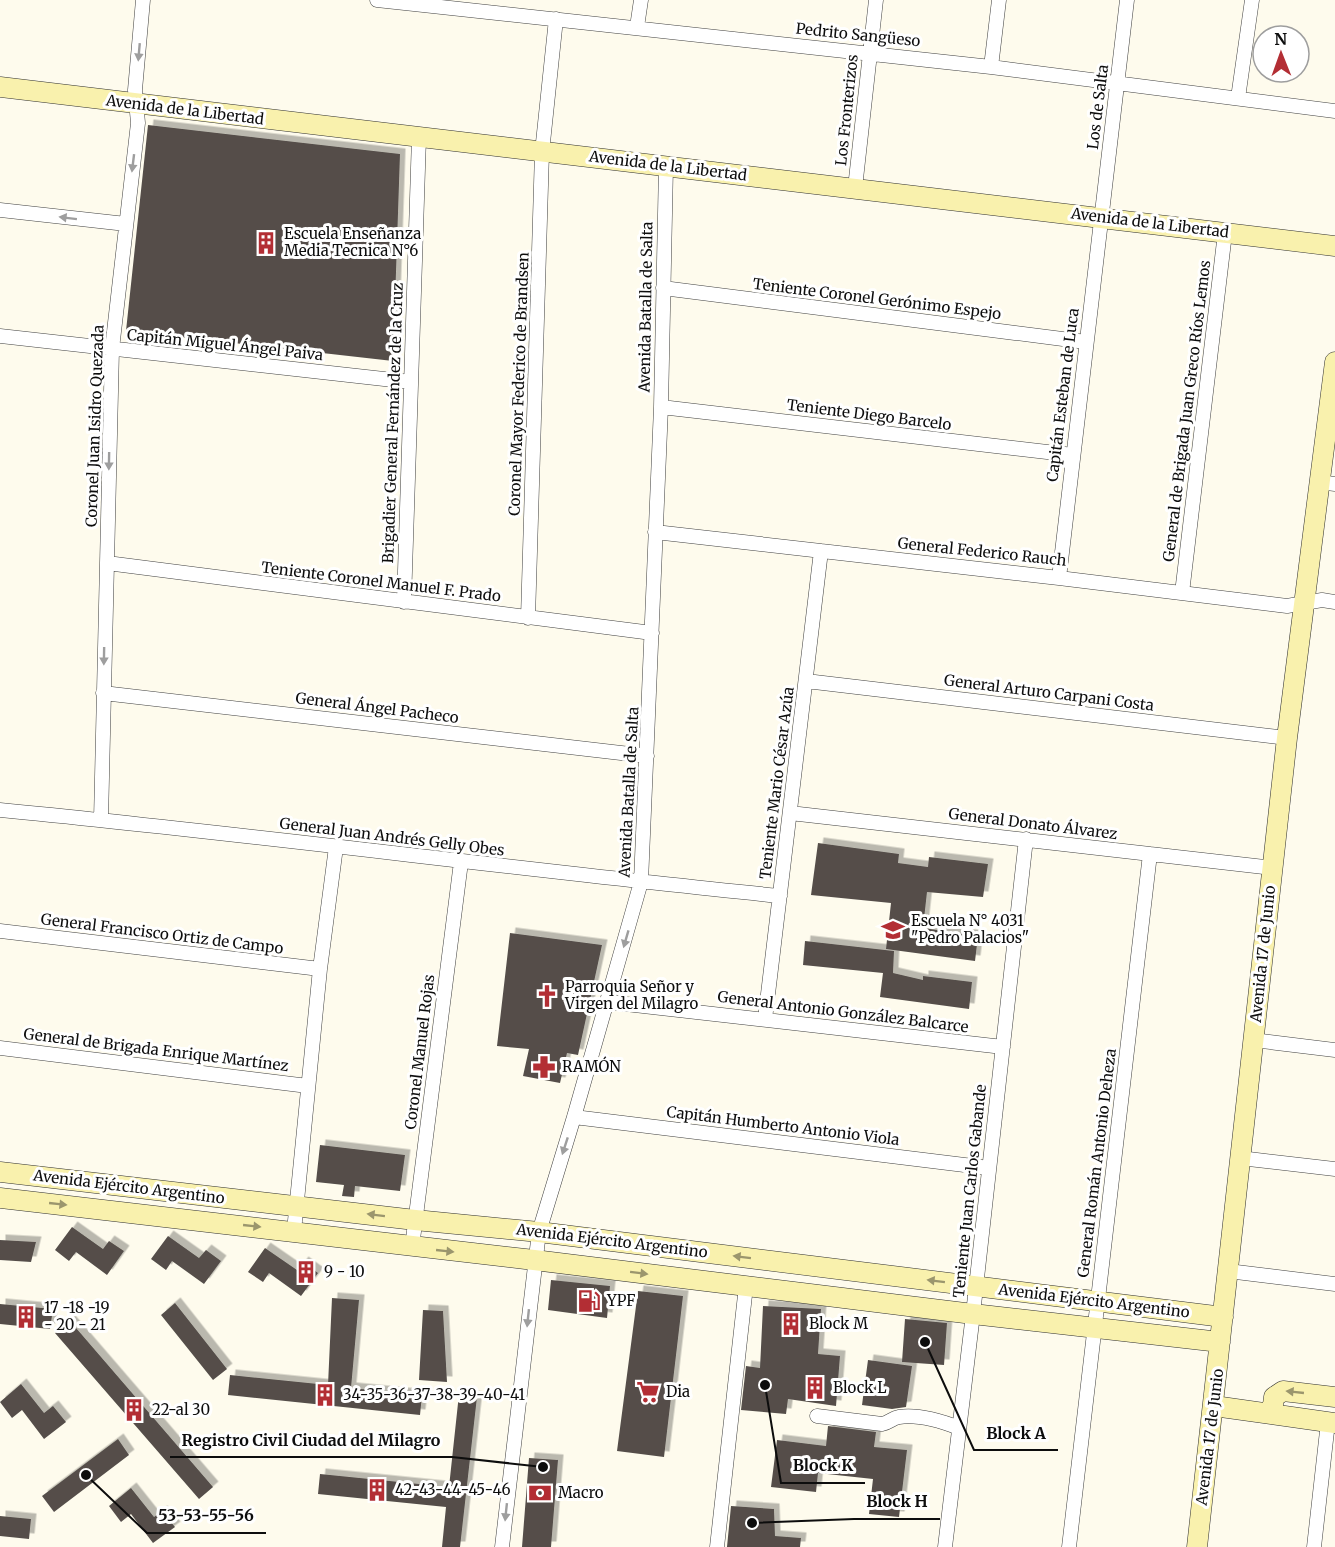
<svg xmlns="http://www.w3.org/2000/svg" width="1335" height="1547" font-family="Merriweather,serif">
	<style>
		.building { fill: #544e4a; filter: url(#shadow) }
		.lines { fill: none; stroke-linecap: round; stroke-linejoin: round }
		.street-casing { stroke: #404040; stroke-width: 15 }
		.secondary-casing { stroke: #2f2f2f; stroke-width: 21 }
		.street { stroke: #fff; stroke-width: 14 }
		.secondary { stroke: #f9f1ad; stroke-width: 20 }
		.oneway { fill: #9e9e9e }
		.oneway2 { fill: #9b966d }
		.labels { text-anchor: middle; stroke-width: 6; stroke-linejoin: round; paint-order: stroke }
		.street-label { font-size: 15px; fill: #0d0d0d; stroke: #fff }
		.poi-label { font-size: 15px; fill: #0d0d0d; stroke: #fff; text-anchor: start }
		.leader { fill: none; stroke: #0d0d0d; stroke-width: 2 }
		.callout-dot { fill: #0d0d0d; stroke: #fff; stroke-width: 2 }
		.callout-label { font-size: 16px; text-anchor: middle; font-weight: bold; fill: #0d0d0d; stroke: #fff; stroke-width: 6; stroke-linejoin: round; paint-order: stroke }
	</style>
	<defs>
		<filter id="shadow"><feDropShadow dx="5.5" dy="-5.5" stdDeviation="0" flood-color="#0004"/></filter>
	</defs>
	<rect width="100%" height="100%" fill="#fefbed"/>
	<!-- building -->
	<path class="building" d="M148,125L400,154L393,361L126,331Z
		M818,843L899,854L898,863L928,867L929,857L988,864L983,897L927,892L923,928L978,936L975,961L886,949L891,903L811,895Z
		M510,933L602,945L578,1055L567,1053L560,1083L523,1076L529,1049L497,1046Z
		M805,941L894,951L893,973L923,980V976L972,982L969,1009L880,997L883,973L803,965Z
		M320,1145L405,1155L400,1191L355,1186L354,1197L342,1196L344,1185L316,1182Z
		M72,1227L103,1249L109,1241L124,1251L107,1275L76,1252L69,1261L55,1250Z
		M168,1236L199,1258L206,1250L221,1261L204,1284L172,1261L166,1270L151,1259Z
		M0,1240L36,1242L31,1262L0,1260Z
		M265,1248L297,1270L303,1262L318,1273L301,1296L269,1273L263,1282L248,1272Z
		M551,1280L610,1286L607,1318L548,1310Z
		M638,1291L683,1296L664,1457L617,1451Z
		M332,1298L359,1300L351,1388L422,1395L420,1415L228,1395L230,1375L328,1385Z
		M175,1303L227,1369L213,1380L161,1315Z
		M0,1304L53,1309L50,1329L0,1324Z
		M763,1306L821,1309L818,1354L840,1356L836,1406L788,1399L786,1414L741,1410L746,1366L760,1368Z
		M423,1310L443,1311L447,1382L419,1380Z
		M905,1319L947,1323L944,1365L902,1362Z
		M70,1321L213,1487L199,1499L55,1333Z
		M868,1360L912,1366L906,1407L892,1409L862,1405Z
		M21,1384L44,1413L53,1406L66,1422L44,1439L22,1410L12,1418L0,1402Z
		M459,1394L477,1397L460,1547H442L446,1507L318,1494L320,1474L449,1487Z
		M828,1426L876,1432L874,1447L907,1450L899,1517L869,1514L873,1479L818,1473L816,1492L771,1487L777,1440L826,1446Z
		M118,1439L129,1455L54,1512L42,1496Z
		M529,1458L558,1460L551,1547H522Z
		M131,1488L154,1517L162,1511L175,1527L153,1543L131,1514L121,1522L109,1506Z
		M731,1506L774,1509L775,1536L801,1538L800,1547H727Z
		M0,1516L31,1519L29,1539L0,1536Z"/>
	<g class="lines">
		<!-- street casing -->
		<g class="street-casing">
			<path id="street" d="M377,0L991,67L1335,111
				M637,27L641,0
				M991,67L999,0
				M1238,98L1252,0
				M855,188L876,0
				M0,210L126,224
				M663,288L1086,342
				M0,336L411,382
				M661,407L1073,455
				M1319,482L1335,484
				M655,532L1059,578L1287,606L1322,600L1335,602
				M107,563L652,633
				M1059,578L1127,0
				M1182,593L1225,233
				M404,602L419,137
				M528,618L542,152L556,19
				M806,681L1287,738
				M103,693L647,756
				M0,810C260,835 520,870 780,896
				M790,813L1273,868
				M101,820L112,349L138,123L135,90L143,0
				M0,931L320,969
				M608,1002L1003,1047
				M765,1019L821,551
				M1253,1040L1335,1050
				M0,1048L308,1086
				M574,1117L989,1168
				M1240,1158L1335,1169
				M294,1231L320,969L336,847
				M412,1247L461,862
				M1228,1271L1335,1284
				M817,1416L882,1424C889,1423 892,1418 899,1417C919,1414 941,1421 959,1428
				M502,1547L539,1232L574,1117L641,882L661,407L666,166
				M717,1547L746,1286
				M945,1547L973,1314L1026,839
				M1069,1547L1150,854
				M1314,1547L1328,1422"/>
		</g>
		<!-- secondary casing -->
		<g class="secondary-casing">
			<path id="secondary" d="M0,87L1335,246
				M0,1172L415,1220L539,1232L1223,1317
				M0,1198L534,1260L973,1314L1220,1342
				M1214,1406L1335,1423
				M1272,1413L1274,1397L1283,1391L1335,1397
				M1197,1547L1287,738L1335,362"/>
		</g>
		<!-- street -->
		<use href="#street" class="street"/>
		<!-- secondary -->
		<use href="#secondary" class="secondary"/>
	</g>
	<!-- one-way arrows -->
	<defs><path id="oneway-solid" d="M-6-.8H1V-3.2L6.5 0L1 3.2V.8H-6Z" transform="scale(1.5)"/></defs>
	<g class="oneway">
		<use href="#oneway-solid" transform="translate(139 52) rotate(95)"/>
		<use href="#oneway-solid" transform="translate(133 163) rotate(97)"/>
		<use href="#oneway-solid" transform="translate(68 218) rotate(-173)"/>
		<use href="#oneway-solid" transform="translate(109 461) rotate(91)"/>
		<use href="#oneway-solid" transform="translate(104 656) rotate(91)"/>
		<use href="#oneway-solid" transform="translate(626 939) rotate(106)"/>
		<use href="#oneway-solid" transform="translate(565 1146) rotate(108)"/>
		<use href="#oneway-solid" transform="translate(528 1318) rotate(96)"/>
		<use href="#oneway-solid" transform="translate(506 1512) rotate(96)"/>
	</g>
	<g class="oneway2">
		<use href="#oneway-solid" transform="translate(58 1204) rotate(6)"/>
		<use href="#oneway-solid" transform="translate(376 1215) rotate(-173)"/>
		<use href="#oneway-solid" transform="translate(252 1226) rotate(6)"/>
		<use href="#oneway-solid" transform="translate(445 1251) rotate(6)"/>
		<use href="#oneway-solid" transform="translate(742 1257) rotate(-173)"/>
		<use href="#oneway-solid" transform="translate(639 1273) rotate(7)"/>
		<use href="#oneway-solid" transform="translate(936 1281) rotate(-173)"/>
		<use href="#oneway-solid" transform="translate(1295 1392) rotate(-174)"/>
	</g>
	<!-- icons -->
	<defs>
		<g id="building-bare" transform="scale(1.8)"><path d="M-4-6H4V6H1V3H-1V6H-4ZM-2.5-4.3h1.7v1.8h-1.7ZM.8-4.3h1.7v1.8H.8ZM-2.5-1h1.7V.8h-1.7ZM.8-1h1.7V.8H.8Z" fill="#b32e34" stroke="#fff" stroke-width="2.5" paint-order="stroke"/></g>
		<g id="school-bare" transform="scale(1.8)"><path d="M0-5L7-2L0 1L-7-2ZM-4 1L0 2.5L4 1V4Q0 6-4 4Z" fill="#b32e34" stroke="#fff" stroke-width="2.5" paint-order="stroke"/></g>
		<g id="church-bare" transform="scale(1.8)"><path d="M-1.2-6h2.4v3.5h3.3v2.4h-3.3V6h-2.4V-.1h-3.3v-2.4h3.3Z" fill="#b32e34" stroke="#fff" stroke-width="2.5" paint-order="stroke"/></g>
		<g id="pharmacy-bare" transform="scale(1.8)"><path d="M-2-6h4v4h4v4h-4v4h-4v-4h-4v-4h4Z" fill="#b32e34" stroke="#fff" stroke-width="2.5" paint-order="stroke"/></g>
		<g id="fuel-bare" transform="scale(1.8)"><path d="M-5.5-6h7V0h2V4h1.3V-2.5L3-4.5l.8-.8L6-3V5H2.5V1h-1V6h-7ZM-4.2-4.7v3.2H.2V-4.7Z" fill="#b32e34" stroke="#fff" stroke-width="2.5" paint-order="stroke"/></g>
		<g id="supermarket-bare" transform="scale(1.8)"><path d="M-6-5.5h2.5l.6 2H6L4.5 2H-2.5L-4.4-4H-6ZM-1.5 3.2a1.3 1.3 0 1 0 .1 0ZM3 3.2a1.3 1.3 0 1 0 .1 0Z" fill="#b32e34" stroke="#fff" stroke-width="2.5" paint-order="stroke"/></g>
		<g id="bank-bare" transform="scale(1.8)"><path d="M-6-4H6V4H-6ZM0-2.3a2.3 2.3 0 1 0 0 4.6a2.3 2.3 0 1 0 0-4.6Z" fill="#b32e34" stroke="#fff" stroke-width="2.5" paint-order="stroke"/></g>
	</defs>
	<g fill-rule="evenodd">
		<use href="#building-bare" x="266" y="243"/>
		<use href="#school-bare" x="893" y="930"/>
		<use href="#church-bare" x="547" y="996"/>
		<use href="#pharmacy-bare" x="544" y="1067"/>
		<use href="#building-bare" x="306" y="1272"/>
		<use href="#fuel-bare" x="589" y="1301"/>
		<use href="#building-bare" x="26" y="1317"/>
		<use href="#building-bare" x="791" y="1324"/>
		<use href="#building-bare" x="815" y="1388"/>
		<use href="#supermarket-bare" x="648" y="1392"/>
		<use href="#building-bare" x="325" y="1395"/>
		<use href="#building-bare" x="134" y="1410"/>
		<use href="#building-bare" x="377" y="1490"/>
		<use href="#bank-bare" x="540" y="1493"/>
	</g>
	<g class="labels">
		<!-- street labels -->
		<g class="street-label">
			<text transform="translate(858 35) rotate(6)" y="5">Pedrito Sangüeso</text>
			<text transform="translate(1098 107) rotate(-83)" y="5">Los de Salta</text>
			<text transform="translate(185 110) rotate(7)" y="5">Avenida de la Libertad</text>
			<text transform="translate(847 110) rotate(-84)" y="5">Los Fronterizos</text>
			<text transform="translate(668 166) rotate(7)" y="5">Avenida de la Libertad</text>
			<text transform="translate(1150 223) rotate(7)" y="5">Avenida de la Libertad</text>
			<text transform="translate(877 299) rotate(7)" y="5">Teniente Coronel Gerónimo Espejo</text>
			<text transform="translate(646 307) rotate(-89)" y="5">Avenida Batalla de Salta</text>
			<text transform="translate(225 345) rotate(6)" y="5">Capitán Miguel Ángel Paiva</text>
			<text transform="translate(519 384) rotate(-88)" y="5">Coronel Mayor Federico de Brandsen</text>
			<text transform="translate(1063 395) rotate(-83)" y="5">Capitán Esteban de Luca</text>
			<text transform="translate(1187 411) rotate(-83)" y="5">General de Brigada Juan Greco Ríos Lemos</text>
			<text transform="translate(869 415) rotate(7)" y="5">Teniente Diego Barcelo</text>
			<text transform="translate(393 423) rotate(-88)" y="5">Brigadier General Fernández de la Cruz</text>
			<text transform="translate(95 426) rotate(-88)" y="5">Coronel Juan Isidro Quezada</text>
			<text transform="translate(982 552) rotate(6)" y="5">General Federico Rauch</text>
			<text transform="translate(381 582) rotate(7)" y="5">Teniente Coronel Manuel F. Prado</text>
			<text transform="translate(1049 693) rotate(7)" y="5">General Arturo Carpani Costa</text>
			<text transform="translate(377 708) rotate(7)" y="5">General Ángel Pacheco</text>
			<text transform="translate(777 783) rotate(-83)" y="5">Teniente Mario César Azúa</text>
			<text transform="translate(629 792) rotate(-87)" y="5">Avenida Batalla de Salta</text>
			<text transform="translate(1033 824) rotate(7)" y="5">General Donato Álvarez</text>
			<text transform="translate(392 837) rotate(7)" y="5">General Juan Andrés Gelly Obes</text>
			<text transform="translate(162 934) rotate(7)" y="5">General Francisco Ortiz de Campo</text>
			<text transform="translate(1263 954) rotate(-84)" y="5">Avenida 17 de Junio</text>
			<text transform="translate(843 1012) rotate(7)" y="5">General Antonio González Balcarce</text>
			<text transform="translate(156 1050) rotate(7)" y="5">General de Brigada Enrique Martínez</text>
			<text transform="translate(420 1052) rotate(-83)" y="5">Coronel Manuel Rojas</text>
			<text transform="translate(783 1126) rotate(7)" y="5">Capitán Humberto Antonio Viola</text>
			<text transform="translate(1097 1163) rotate(-83)" y="5">General Román Antonio Deheza</text>
			<text transform="translate(129 1187) rotate(7)" y="5">Avenida Ejército Argentino</text>
			<text transform="translate(970 1191) rotate(-84)" y="5">Teniente Juan Carlos Gabande</text>
			<text transform="translate(612 1241) rotate(7)" y="5">Avenida Ejército Argentino</text>
			<text transform="translate(1094 1301) rotate(7)" y="5">Avenida Ejército Argentino</text>
			<text transform="translate(1210 1437) rotate(-83)" y="5">Avenida 17 de Junio</text>
		</g>
		<!-- poi labels -->
		<g class="poi-label">
			<text x="284" y="239">Escuela Enseñanza<tspan x="284" dy="17">Media Tecnica N°6</tspan></text>
			<text x="911" y="926">Escuela N° 4031<tspan x="911" dy="17">"Pedro Palacios"</tspan></text>
			<text x="565" y="992">Parroquia Señor y<tspan x="565" dy="17">Virgen del Milagro</tspan></text>
			<text x="562" y="1072">RAMÓN</text>
			<text x="324" y="1277">9 - 10</text>
			<text x="607" y="1306">YPF</text>
			<text x="44" y="1313">17 -18 -19<tspan x="44" dy="17">- 20 - 21</tspan></text>
			<text x="809" y="1329">Block M</text>
			<text x="833" y="1393">Block L</text>
			<text x="666" y="1397">Dia</text>
			<text x="343" y="1400">34-35-36-37-38-39-40-41</text>
			<text x="152" y="1415">22-al 30</text>
			<text x="395" y="1495">42-43-44-45-46</text>
			<text x="558" y="1498">Macro</text>
		</g>
	</g>
	<!-- callouts -->
	<path class="leader" d="M925 1342L974 1450H1058M543 1467L452 1457H170M765 1385L781 1483H865M752 1523L854 1519H940M86 1475L147 1533H266"/>
	<g class="callout-dot">
		<circle cx="925" cy="1342" r="6"/>
		<circle cx="543" cy="1467" r="6"/>
		<circle cx="765" cy="1385" r="6"/>
		<circle cx="752" cy="1523" r="6"/>
		<circle cx="86" cy="1475" r="6"/>
	</g>
	<g class="callout-label">
		<text x="1016" y="1439">Block A</text>
		<text x="311" y="1446">Registro Civil Ciudad del Milagro</text>
		<text x="823" y="1471">Block K</text>
		<text x="897" y="1507">Block H</text>
		<text x="206" y="1521">53-53-55-56</text>
	</g>
	<!-- north arrow -->
	<g transform="translate(1281 54) rotate(359)"><circle r="28" fill="#ffffff" stroke="#9e9e9e" stroke-width="1.5"/>
	<path d="M0-4.5L10 22L0 15L-10 22Z" fill="#b32e34"/>
	<text y="-9" font-size="16" font-weight="bold" text-anchor="middle" fill="#0d0d0d">N</text>
	</g>
</svg>
